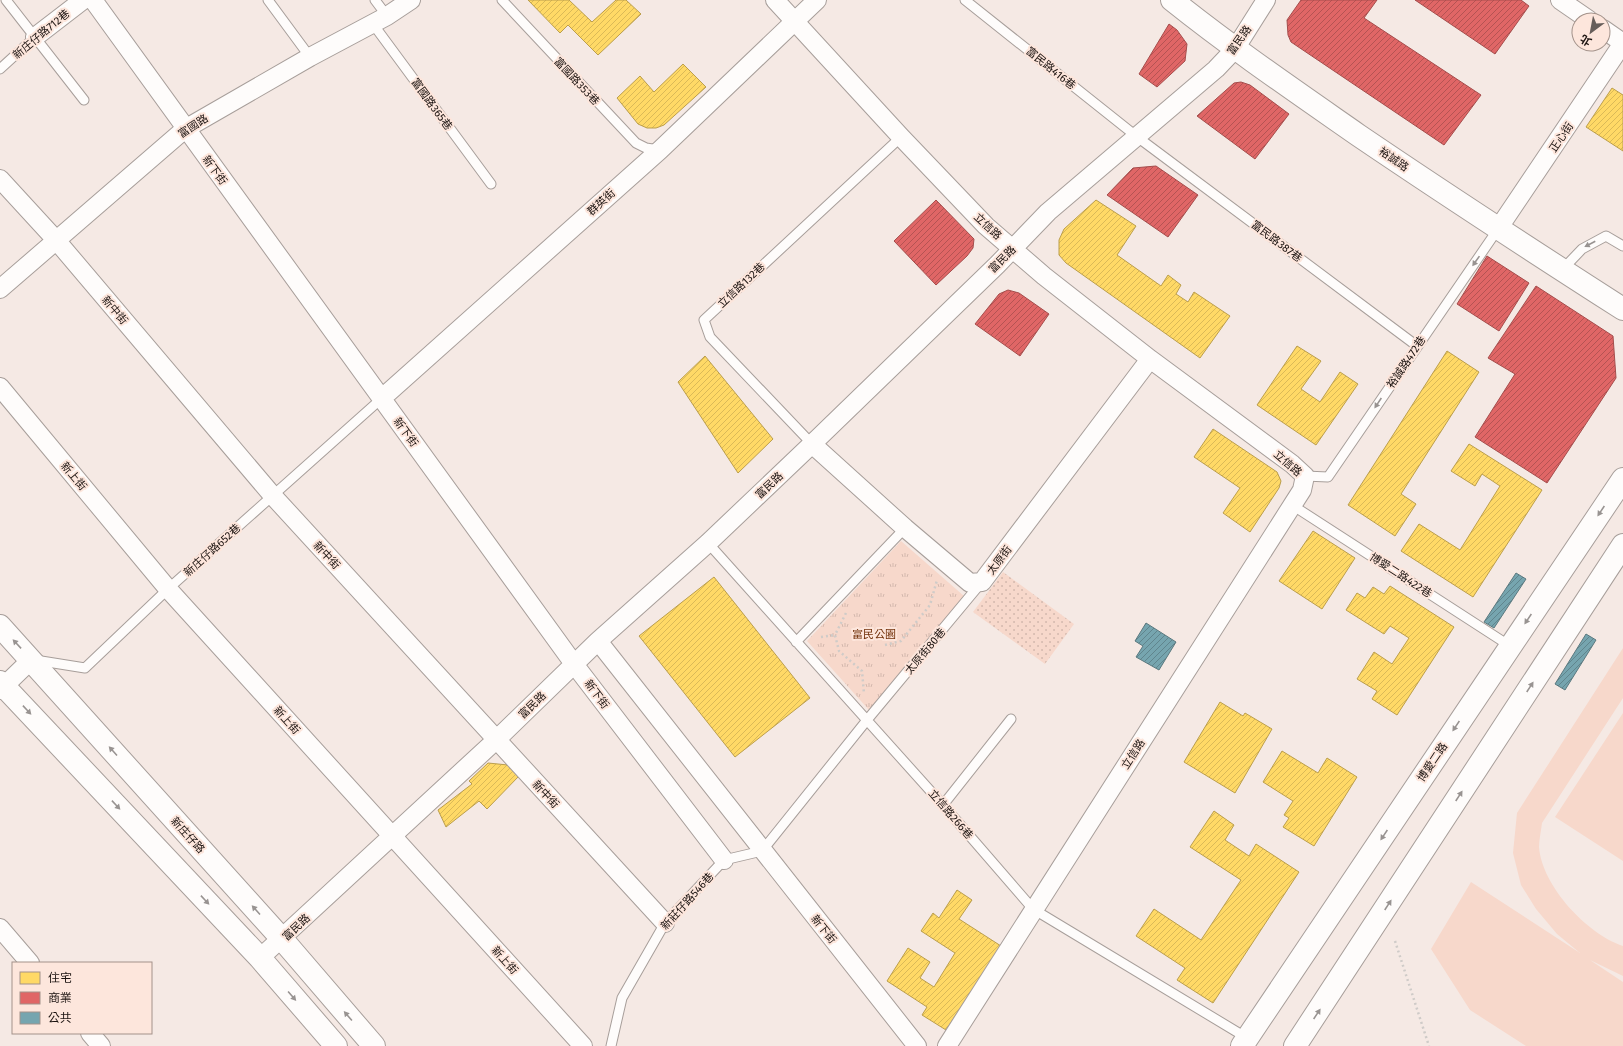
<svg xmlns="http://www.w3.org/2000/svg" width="1623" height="1046" font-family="'Fira Sans','Noto Sans TC',sans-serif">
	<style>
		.grass { fill: url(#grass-dots) }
		.park { fill: url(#park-tufts) }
		.pitch { fill: #f7d8cb }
		.homes { fill: url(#homes-hatch); stroke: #bb9e4c }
		.shops { fill: url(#shops-hatch); stroke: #a54d4c }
		.public { fill: url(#public-hatch); stroke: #5b797f }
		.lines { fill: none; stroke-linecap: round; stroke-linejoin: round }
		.service-casing { stroke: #a79e9a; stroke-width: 11 }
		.minor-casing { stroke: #a79e9a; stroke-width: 20 }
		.tertiary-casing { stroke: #a79e9a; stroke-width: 24 }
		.secondary-casing { stroke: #a79e9a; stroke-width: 24 }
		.path { stroke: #cfcbc8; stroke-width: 2.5; stroke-dasharray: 2 3; stroke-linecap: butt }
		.service { stroke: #fefcfb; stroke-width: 9 }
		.minor { stroke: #fefcfb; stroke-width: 18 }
		.tertiary { stroke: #fefcfb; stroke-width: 22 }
		.secondary { stroke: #fefcfb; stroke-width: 22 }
		.oneway { fill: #989391 }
		.labels { text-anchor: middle; stroke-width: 4; stroke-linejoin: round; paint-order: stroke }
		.street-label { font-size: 11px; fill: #1b1310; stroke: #fde6dc }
		.park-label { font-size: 11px; fill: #713009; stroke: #fde6dc }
	</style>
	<defs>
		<pattern id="grass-dots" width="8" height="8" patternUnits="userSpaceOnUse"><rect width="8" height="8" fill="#f7d8cb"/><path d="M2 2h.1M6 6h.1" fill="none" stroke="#d3b8ad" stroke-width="1.8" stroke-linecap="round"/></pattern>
		<pattern id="park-tufts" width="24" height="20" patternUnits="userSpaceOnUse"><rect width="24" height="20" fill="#f7d8cb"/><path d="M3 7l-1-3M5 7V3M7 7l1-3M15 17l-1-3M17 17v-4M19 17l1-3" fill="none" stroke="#d3b8ad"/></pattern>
		<pattern id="homes-hatch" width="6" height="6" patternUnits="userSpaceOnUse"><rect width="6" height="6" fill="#ffd966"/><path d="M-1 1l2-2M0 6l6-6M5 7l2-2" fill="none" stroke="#dab957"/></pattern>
		<pattern id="shops-hatch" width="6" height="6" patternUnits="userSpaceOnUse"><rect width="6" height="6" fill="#e06666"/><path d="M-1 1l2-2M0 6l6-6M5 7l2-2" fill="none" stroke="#b55353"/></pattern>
		<pattern id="public-hatch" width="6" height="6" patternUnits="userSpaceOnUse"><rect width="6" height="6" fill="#76a5af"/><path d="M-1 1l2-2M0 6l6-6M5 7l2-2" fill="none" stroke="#60858d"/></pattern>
	</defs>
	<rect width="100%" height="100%" fill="#f5e9e4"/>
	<!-- grass -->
	<path class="grass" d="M1003,572L1074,624L1045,664L973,612Z"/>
	<!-- park -->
	<path class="park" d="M901,541L964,596L869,710L807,641Z"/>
	<!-- pitch -->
	<path class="pitch" d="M1623,648V698L1542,823C1541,831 1539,840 1539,847C1542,886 1587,934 1623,946V976L1590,960L1623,982V1046H1526L1470,1010L1431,949L1471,882L1580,953L1557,934L1536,909L1521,885L1513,853L1517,813Z
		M1623,713V861L1555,817Z"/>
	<!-- homes -->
	<path class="homes" d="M528,0H569L592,22L616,0H626L641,14L598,55L568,25L560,33Z
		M683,64L706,87L664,125L656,128H647L638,124L617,98L640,76L654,92Z
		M1612,88L1623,95V151L1586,127Z
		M1096,200L1136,226L1117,255L1161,286L1168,275L1181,285L1176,294L1188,302L1194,292L1230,316L1200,358L1066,263L1059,255V240L1064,229Z
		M1297,346L1321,361L1301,389L1320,402L1340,372L1358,384L1316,445L1257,405Z
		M1447,351L1479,372L1401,494L1416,504L1395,536L1348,505Z
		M705,356L773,439L738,473L678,382Z
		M1213,429L1277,472L1281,481L1279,488L1250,532L1223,513L1240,488L1194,457Z
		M1469,444L1542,490L1473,597L1401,551L1419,524L1460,550L1500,486L1482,474L1475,486L1451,471Z
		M1313,531L1355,558L1322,609L1279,581Z
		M714,577L810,698L735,757L639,636Z
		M1390,586L1454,627L1397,715L1372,699L1377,691L1357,679L1374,652L1392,664L1409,638L1390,626L1384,634L1346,610L1357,593L1365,598L1373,587L1384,594Z
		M1220,702L1243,716L1245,713L1272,729L1235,793L1184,762Z
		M1282,751L1318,773L1327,758L1357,777L1314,846L1283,827L1289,818L1284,815L1293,801L1263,782Z
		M488,763L508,765L519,776L487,809L479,801L446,827L438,810L472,784L469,781Z
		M1214,811L1234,825L1225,840L1249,856L1256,844L1299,872L1213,1003L1177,980L1185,968L1136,936L1154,909L1201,940L1241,880L1190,847Z
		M957,890L972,900L959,919L1001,946L946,1030L922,1015L927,1007L887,981L908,948L930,962L920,978L934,987L955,953L921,931L933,913L939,918Z"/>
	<!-- shops -->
	<path class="shops" d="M1301,0H1377L1364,18L1481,95L1444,145L1291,42L1288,35L1287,20Z
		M1415,0H1521L1529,6L1495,54Z
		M1169,24L1177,30L1187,44L1185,61L1157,87L1139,74Z
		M1241,82L1250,85L1289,114L1255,159L1197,116L1234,83Z
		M1156,166L1198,195L1168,237L1107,195L1133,168Z
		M936,200L974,239L973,248L967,256L936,285L894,241Z
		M1487,256L1529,283L1499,331L1457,304Z
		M1536,286L1613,336L1616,378L1547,483L1475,437L1515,374L1488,358Z
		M1008,290L1019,293L1049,314L1020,356L975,324L999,294Z"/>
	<!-- public -->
	<path class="public" d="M1516,573L1526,579L1494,628L1484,622Z
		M1146,623L1176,642L1159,670L1136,657L1143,646L1135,641Z
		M1586,634L1596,640L1565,690L1555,684Z"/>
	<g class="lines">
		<!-- service casing -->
		<g class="service-casing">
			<path id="service" d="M6,0L84,100
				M268,0L310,57
				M375,0L387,16
				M502,0L636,143L646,148L659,150
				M965,0L1136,136L1417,346
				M373,24L491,184
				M0,69L35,37
				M1562,270L1582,249L1606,236L1623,246
				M812,444L710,337L704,320L901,137
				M1305,476L1328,477L1498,229
				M1292,505L1510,646
				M708,543L943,805L1033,909L1247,1038
				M796,642L905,528
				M35,660L85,668L168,589L381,399
				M943,805L1011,719
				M611,1046L622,998L665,923L724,860L762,851L867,720L981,583"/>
		</g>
		<!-- minor casing -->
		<g class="minor-casing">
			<path id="minor" d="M93,0L574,664L724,860
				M775,0L901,137L986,226L1044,276L1150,359L1292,464L1305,476L1302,490L947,1046
				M1560,0L1589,20
				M1603,29L1623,43
				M35,37L83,0
				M0,179L56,240L273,496L665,923
				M1498,229L1623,43
				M0,289L185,129L310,57L387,16L411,0
				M0,387L168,589L583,1046
				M381,399L660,150L817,0
				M812,444L905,528L970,583L982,582L1150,359
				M598,641L917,1046
				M0,690L31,660
				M0,928L30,963
				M260,958L496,740L598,641L708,543L812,444L997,265L1048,212L1216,69L1235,49L1266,0
				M90,1033L101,1046"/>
		</g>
		<!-- tertiary casing -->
		<g class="tertiary-casing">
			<path id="tertiary" d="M1172,0C1232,48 1295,91 1358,135C1445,194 1534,252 1623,309
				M0,626L282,939L374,1046
				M0,682L260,958L336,1046"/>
		</g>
		<!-- secondary casing -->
		<g class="secondary-casing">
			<path id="secondary" d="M1242,1046L1623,479
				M1295,1046L1623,545"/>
		</g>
		<!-- path -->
		<path class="path" d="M846,613L835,635L839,651L862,671L864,694
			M821,637L835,635
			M885,645L901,641L930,605L937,580
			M1395,941L1429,1046"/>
		<!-- service -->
		<use href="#service" class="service"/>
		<!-- minor -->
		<use href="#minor" class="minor"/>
		<!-- tertiary -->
		<use href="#tertiary" class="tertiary"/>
		<!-- secondary -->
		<use href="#secondary" class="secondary"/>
	</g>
	<!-- one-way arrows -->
	<defs><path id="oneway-solid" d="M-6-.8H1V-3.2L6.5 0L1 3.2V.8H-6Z"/></defs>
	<g class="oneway">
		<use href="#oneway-solid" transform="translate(1590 244) rotate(152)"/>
		<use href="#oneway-solid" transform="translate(1476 261) rotate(125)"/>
		<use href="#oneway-solid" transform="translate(1378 403) rotate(124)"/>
		<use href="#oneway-solid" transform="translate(1601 511) rotate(124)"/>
		<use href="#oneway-solid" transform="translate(1528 619) rotate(124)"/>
		<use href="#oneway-solid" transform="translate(17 644) rotate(-133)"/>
		<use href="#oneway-solid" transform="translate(1530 687) rotate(-57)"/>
		<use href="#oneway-solid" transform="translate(27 710) rotate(47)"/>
		<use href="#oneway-solid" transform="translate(1456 726) rotate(124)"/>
		<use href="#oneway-solid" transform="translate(113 751) rotate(-132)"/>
		<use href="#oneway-solid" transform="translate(1459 796) rotate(-57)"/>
		<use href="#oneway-solid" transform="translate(116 805) rotate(47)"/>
		<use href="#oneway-solid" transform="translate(1384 835) rotate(124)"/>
		<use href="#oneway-solid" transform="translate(205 900) rotate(47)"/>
		<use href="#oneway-solid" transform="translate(1388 905) rotate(-57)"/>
		<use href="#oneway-solid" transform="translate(256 910) rotate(-132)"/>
		<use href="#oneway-solid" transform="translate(292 996) rotate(49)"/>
		<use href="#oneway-solid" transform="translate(1317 1014) rotate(-56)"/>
		<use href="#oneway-solid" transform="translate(348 1016) rotate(-131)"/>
	</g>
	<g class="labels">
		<!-- street labels -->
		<g class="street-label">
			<text transform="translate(41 34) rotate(-40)" y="4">新庄仔路712巷</text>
			<text transform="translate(1239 40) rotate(-55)" y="4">富民路</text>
			<text transform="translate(1051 68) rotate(39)" y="4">富民路416巷</text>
			<text transform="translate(577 81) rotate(47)" y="4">富國路353巷</text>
			<text transform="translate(432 104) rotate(54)" y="4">富國路365巷</text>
			<text transform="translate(193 126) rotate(-33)" y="4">富國路</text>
			<text transform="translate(1561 137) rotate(-56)" y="4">正心街</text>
			<text transform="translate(1394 159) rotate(34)" y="4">裕誠路</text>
			<text transform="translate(215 170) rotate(54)" y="4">新下街</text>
			<text transform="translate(601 202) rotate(-42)" y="4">群英街</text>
			<text transform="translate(988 226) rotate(43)" y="4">立信路</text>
			<text transform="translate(1277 241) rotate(37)" y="4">富民路387巷</text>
			<text transform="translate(1002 259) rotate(-45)" y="4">富民路</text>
			<text transform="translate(741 285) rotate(-43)" y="4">立信路132巷</text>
			<text transform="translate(115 310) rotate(50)" y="4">新中街</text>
			<text transform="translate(1406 362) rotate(-56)" y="4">裕誠路472巷</text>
			<text transform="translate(406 432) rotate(54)" y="4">新下街</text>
			<text transform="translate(1288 463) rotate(41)" y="4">立信路</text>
			<text transform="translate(74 476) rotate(50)" y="4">新上街</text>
			<text transform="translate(769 485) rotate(-43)" y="4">富民路</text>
			<text transform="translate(212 550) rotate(-42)" y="4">新庄仔路652巷</text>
			<text transform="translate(327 555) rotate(47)" y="4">新中街</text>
			<text transform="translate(999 560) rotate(-53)" y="4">太原街</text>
			<text transform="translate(1401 575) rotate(33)" y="4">博愛二路422巷</text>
			<text transform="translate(925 651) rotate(-50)" y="4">太原街80巷</text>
			<text transform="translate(597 694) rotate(53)" y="4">新下街</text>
			<text transform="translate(532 705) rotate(-44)" y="4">富民路</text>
			<text transform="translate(287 720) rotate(48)" y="4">新上街</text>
			<text transform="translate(1133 754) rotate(-57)" y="4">立信路</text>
			<text transform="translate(1432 762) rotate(-56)" y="4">博愛二路</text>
			<text transform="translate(546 794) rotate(47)" y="4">新中街</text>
			<text transform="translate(951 814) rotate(49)" y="4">立信路266巷</text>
			<text transform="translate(188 835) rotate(48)" y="4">新庄仔路</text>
			<text transform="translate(687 901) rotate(-48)" y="4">新莊仔路546巷</text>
			<text transform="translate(296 927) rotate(-43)" y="4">富民路</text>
			<text transform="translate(824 929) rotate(51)" y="4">新下街</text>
			<text transform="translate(505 960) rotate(48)" y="4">新上街</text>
		</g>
		<!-- park labels -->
		<g class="park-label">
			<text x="874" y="638">富民公園</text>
		</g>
	</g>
	<!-- legend -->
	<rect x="12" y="962" width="140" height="72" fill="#fde6dc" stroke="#a3928a"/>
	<rect x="20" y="972" width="20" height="12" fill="#ffd966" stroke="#a3928a"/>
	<text x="48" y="982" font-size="12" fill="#1b1310">住宅</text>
	<rect x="20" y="992" width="20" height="12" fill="#e06666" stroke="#a3928a"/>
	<text x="48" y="1002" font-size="12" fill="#1b1310">商業</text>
	<rect x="20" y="1012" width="20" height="12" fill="#76a5af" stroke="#a3928a"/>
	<text x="48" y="1022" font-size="12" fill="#1b1310">公共</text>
	<!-- north arrow -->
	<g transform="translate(1591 32) rotate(212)"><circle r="19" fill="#fde6dc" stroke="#a3928a"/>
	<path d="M0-3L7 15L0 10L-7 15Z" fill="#675e5a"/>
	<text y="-6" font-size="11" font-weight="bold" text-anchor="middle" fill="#1b1310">北</text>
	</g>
</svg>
